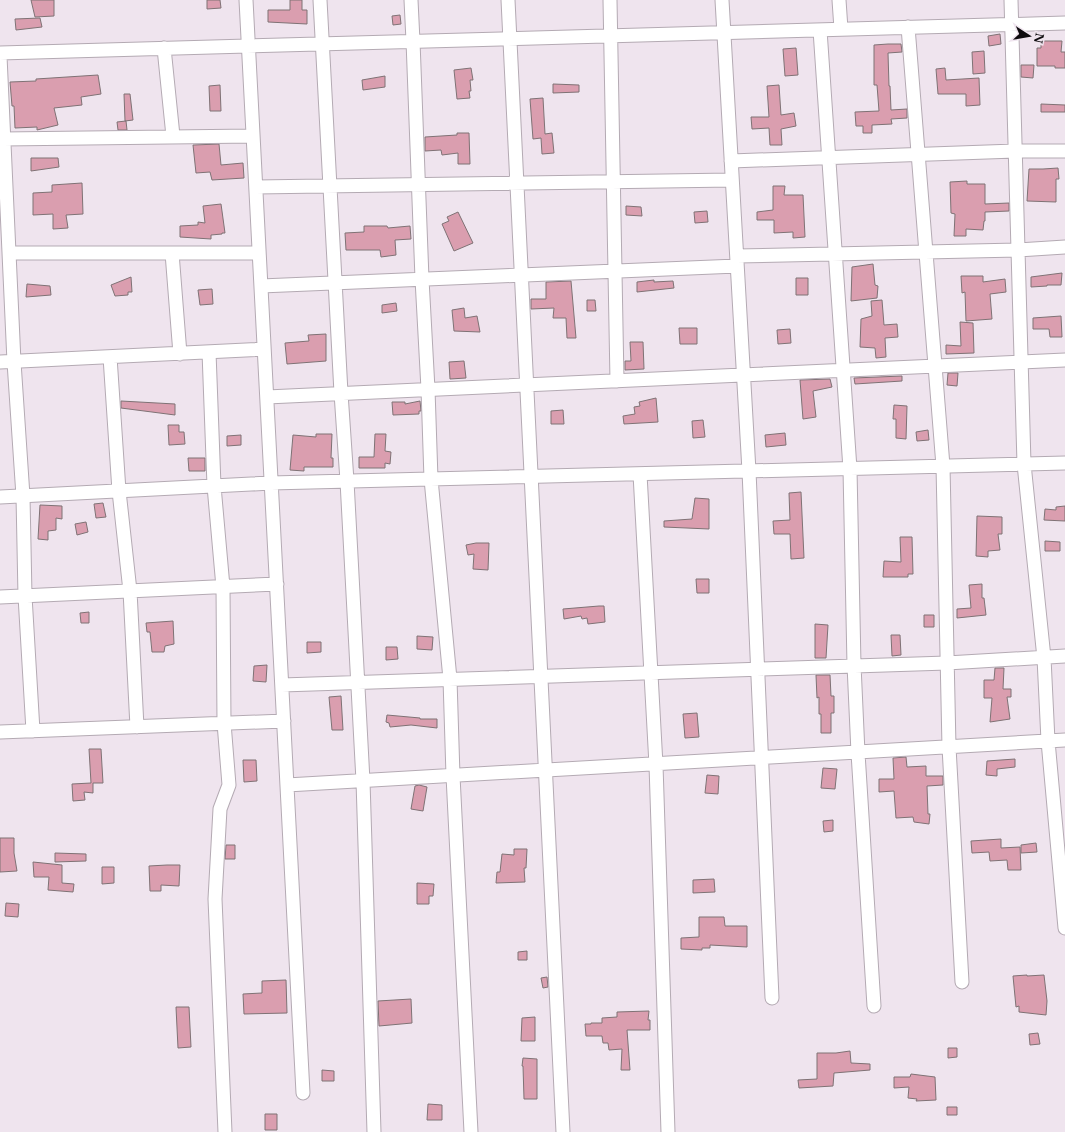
<svg xmlns="http://www.w3.org/2000/svg" width="1065" height="1132" font-family="'Libre Baskerville',serif">
	<style>
		.building { fill: #da9eaf; stroke: #7f7275 }
		.lines { fill: none; stroke-linecap: round; stroke-linejoin: round }
		.minor-casing { stroke: #b4aab3; stroke-width: 15 }
		.minor { stroke: #fff; stroke-width: 13 }
	</style>
	<rect width="100%" height="100%" fill="#efe4ee"/>
	<!-- building -->
	<path class="building" d="M31,0H54V16L35,17Z
		M207,0H220L221,8L207,9Z
		M290,0H302V10H307V24L268,22V10H290Z
		M400,15L401,24L393,25L392,16Z
		M40,18L42,27L16,30L15,19Z
		M1000,34L1001,44L989,46L988,36Z
		M1041,41H1062L1061,52H1065V68H1055V66H1037V48H1041Z
		M888,44H901L902,52L888,53L889,86H890L891,110L907,109V118L891,119L892,124L872,125V133H863V126H856L855,112L879,111L877,85H874V45Z
		M796,48L798,75L785,76L783,49Z
		M984,51L985,73L973,74L972,52Z
		M1021,65H1034L1033,78L1021,77Z
		M471,68L473,80H470L471,91H469L470,98L457,99L454,70Z
		M945,68L946,80L979,78L980,105L966,106V94H938L936,69Z
		M98,75L101,94L81,97L82,105L54,108L58,125L37,130V127L15,128L14,106H12L10,82L36,81V79Z
		M385,76V87L363,90L362,80Z
		M553,84L579,85V92L553,93Z
		M220,85L221,111H210L209,86Z
		M779,85L781,115L794,113L796,126L781,129L782,145H770L769,128L752,129L751,117H769L767,86Z
		M124,94H130L133,120L125,121Z
		M543,98L545,134L552,133L554,153L542,154L541,138L533,139L530,99Z
		M1041,104L1065,105V112H1041Z
		M126,121L127,130H118L117,122Z
		M457,133H469L470,164H458V153L442,155L441,150L425,151V137L457,135Z
		M219,144L221,165L243,163L244,178L212,180L210,172L196,173L193,145Z
		M31,158H58L59,167L31,171Z
		M1058,168L1059,179H1056V202L1027,201L1029,169H1043Z
		M967,181V184H985V204L1009,203V211L985,212V221H984L983,230L966,229V236H954L955,214L951,213L950,182Z
		M82,183L83,214L66,215L68,228L53,229V214L33,215V193L52,192V185Z
		M773,186H785L784,195H803L805,237L793,238V232L774,233V220H757V212L773,210Z
		M221,204L225,233H222V234L211,235V239L180,237V226L198,225V222L205,223L203,206Z
		M626,206L641,207L642,216L626,215Z
		M707,211L708,222L695,223L694,212Z
		M458,212L473,243L454,251L442,224L449,221L447,217Z
		M364,226H387L388,228L410,226L411,239L395,240L396,255L381,257L380,250H346L345,233L364,232Z
		M873,264L875,285L878,286L877,298L851,301L852,267Z
		M1062,273L1061,285H1047V286L1031,287V277Z
		M961,276H983V282L1005,279L1006,292L990,294L992,319L966,321L965,292L962,293Z
		M131,277L132,292H128V295L115,296L111,285Z
		M796,278H808V295H796Z
		M654,280V282L673,281L674,288L637,292V282Z
		M571,281L576,338H567L566,318H553L554,308L531,309V299H546V282Z
		M27,284L50,286L51,295L26,297Z
		M212,289L213,304L200,305L198,290Z
		M587,300H595L596,311H587Z
		M882,300L884,325L897,324L898,337L885,338L886,357L876,358L875,348L860,347L861,319L872,316L871,301Z
		M396,303L397,311L382,313V305Z
		M464,308L465,318L477,316L480,332L454,331L452,310Z
		M1061,316L1062,337H1050L1049,329H1033V318Z
		M960,322L973,323L974,353L946,354V345L961,346Z
		M679,328H697V344H680Z
		M790,329L791,343L778,344L777,330Z
		M326,334V361L287,364L285,343L309,341L308,335Z
		M630,342H643L644,369L625,370V361H631Z
		M464,361L466,378L450,379L449,362Z
		M948,373H958L957,386L947,385Z
		M902,376V381L855,384L854,378Z
		M830,379L832,387L813,391L816,417L803,419L800,380Z
		M656,398L658,422L624,424L623,416L635,414L634,407L640,406L639,402Z
		M121,401L175,404V415L121,408Z
		M420,401L421,411H419V414L393,415L392,402H405V404Z
		M894,405L907,406L906,439L896,438V419H893Z
		M563,410L564,424H551V411Z
		M703,420L705,437L693,438L692,421Z
		M168,425H179V432H184L185,444L169,445Z
		M928,430L929,440L917,441L916,432Z
		M785,433L786,445L766,447L765,435Z
		M316,434H332L331,458H333V467H304V471L290,470L293,435L316,437Z
		M375,434H386L385,451L391,452L390,464L385,463V468H359V457H374Z
		M241,435V445L227,446V436Z
		M188,458H205V471H189Z
		M801,492L804,558L791,559L790,534H774L773,521L790,520L789,493Z
		M695,498L709,499V529L664,527V521L692,519Z
		M103,503L106,517L96,518L94,504Z
		M40,505L62,506V519L56,518V530L48,531V540L38,539Z
		M1065,506V521L1044,520L1045,509L1056,510V507Z
		M977,516L1002,517V534H998L1000,550L988,551V557L976,556Z
		M86,522L88,532L77,535L75,524Z
		M900,537H912L913,574H908V577H883L884,561L901,562Z
		M1045,541L1060,542V551H1045Z
		M476,543H489L488,570L473,569L474,554L468,555L466,545Z
		M696,579H709V593H697Z
		M982,584V598H984L986,615L957,618V609L971,608L969,585Z
		M599,606H604L605,622L588,624L587,618L582,619L581,616L564,619L563,609Z
		M89,612V623H81L80,613Z
		M924,615H934V627H924Z
		M173,621L174,644L165,646L164,652H152L150,632H147L146,623Z
		M815,624L828,625L826,658H815Z
		M891,635H900L901,655L892,656Z
		M417,636L433,637L432,650L417,649Z
		M307,642H321V652L307,653Z
		M386,647H397L398,659L386,660Z
		M267,665L266,682L253,681L254,666Z
		M995,668H1004L1003,689H1011V697H1007L1010,719L990,722L992,698H984V680H994Z
		M816,675H830L831,696H834V713H831V733H821V714H819V697L817,698Z
		M341,696L343,730H332L329,697Z
		M697,713L699,737L685,738L683,714Z
		M387,715L420,718V719H437V728L411,725L390,727L389,723L386,722Z
		M89,749H101L103,783H93V793L84,792L85,800L73,801L72,784L91,783Z
		M906,757L907,767L926,766V776H943V785L927,786L928,814H930L929,824L914,822L913,817L896,818L894,791L879,792V779H894L893,758Z
		M1015,759V767L997,769V776L986,775L987,761Z
		M243,760H256L257,781L244,782Z
		M823,768L837,769L835,789L821,788Z
		M707,775L719,776L718,794L705,793Z
		M419,785L427,787L423,811L411,809L415,786Z
		M833,820V831L824,832L823,821Z
		M0,838H14V853L17,871L0,872Z
		M1001,839V848L1020,847L1021,870H1008L1007,860L990,861L989,852L972,853L971,841Z
		M1036,843L1037,852L1021,853V845Z
		M226,845H235V859H225Z
		M514,849H527L526,868H524L525,882L496,883L497,872H500L502,854L514,855Z
		M55,853L86,854V861L55,862Z
		M33,862L62,865V883L74,884L73,892L48,890L49,877H34Z
		M167,865H180L179,886L161,885V891H150L149,866Z
		M102,867H114V883L102,884Z
		M714,879L715,892L693,893V880Z
		M417,883L434,884L433,896H429V904H417Z
		M6,903L19,904L18,917L5,916Z
		M699,917H724L725,926H747V947L710,945V948H702V950L681,949V938L699,937Z
		M527,951V960H518V952Z
		M1027,975V976L1044,975L1047,1001L1046,1015L1019,1012V1006L1016,1007L1013,976Z
		M547,977L548,987L543,988L541,978Z
		M286,980L287,1013L244,1014L243,994L262,993V981Z
		M411,999L412,1023L379,1026L378,1001Z
		M176,1007H189L191,1047L178,1048Z
		M649,1011L648,1020H650V1030H627L630,1070H621L622,1049L609,1050L608,1043H603L602,1036H586L585,1024H591V1023H602V1018L617,1017V1012Z
		M535,1017V1041H521L522,1018Z
		M1038,1033L1040,1044L1030,1045L1029,1034Z
		M948,1048H957V1057L948,1058Z
		M850,1051L851,1063L870,1064V1070L834,1073L833,1086L799,1088L798,1080L817,1079V1053H836Z
		M523,1058L537,1059V1099H524L523,1066H522Z
		M322,1070L334,1071V1081H322Z
		M911,1074L935,1077L936,1100L916,1101L917,1099L908,1098L909,1087L894,1088V1077H910Z
		M428,1104L442,1105V1120H427Z
		M947,1107H957V1115H947Z
		M265,1114H277V1130H265Z"/>
	<g class="lines">
		<!-- minor casing -->
		<g class="minor-casing">
			<path id="minor" d="M246,0L303,1093
				M320,0L341,393L347,481L363,781L374,1132
				M411,0L413,41L422,279L428,389L431,479L450,679L453,776L471,1132
				M508,0L563,1132
				M610,0L617,381
				M722,0L749,471L772,998
				M839,0L841,29
				M1011,0L1024,464L1044,658L1048,741L1065,928
				M908,27L943,466L949,747L962,982
				M820,30L850,469L854,665L858,753L874,1006
				M164,48L173,136
				M0,53L1065,23
				M0,56L14,362L23,496L25,596L33,731
				M3,139L253,136
				M731,161L1015,151H1065
				M256,187L732,180
				M9,253H259
				M172,253L180,354
				M737,256L1018,250L1065,247
				M261,286L737,266
				M209,352L214,486L223,587L224,723L229,785L220,809L215,899L225,1132
				M110,357L119,491L130,591L137,727
				M0,362L264,349
				M267,397L1065,360
				M640,474L656,765L668,1132
				M0,497L271,483L1065,463
				M0,597L277,584
				M282,685L947,663L1065,656
				M0,732L284,721
				M287,785L1065,740"/>
		</g>
		<!-- minor -->
		<use href="#minor" class="minor"/>
	</g>
	<!-- north arrow -->
	<g transform="translate(1029 36) rotate(102)" stroke="#efe4ee" stroke-width="3" paint-order="stroke">
	<path d="M0-3L7 15L0 10L-7 15Z" fill="#0e0b0e"/>
	<text y="-6" font-size="11" font-weight="bold" text-anchor="middle" fill="#0e0b0e">N</text>
	</g>
</svg>
